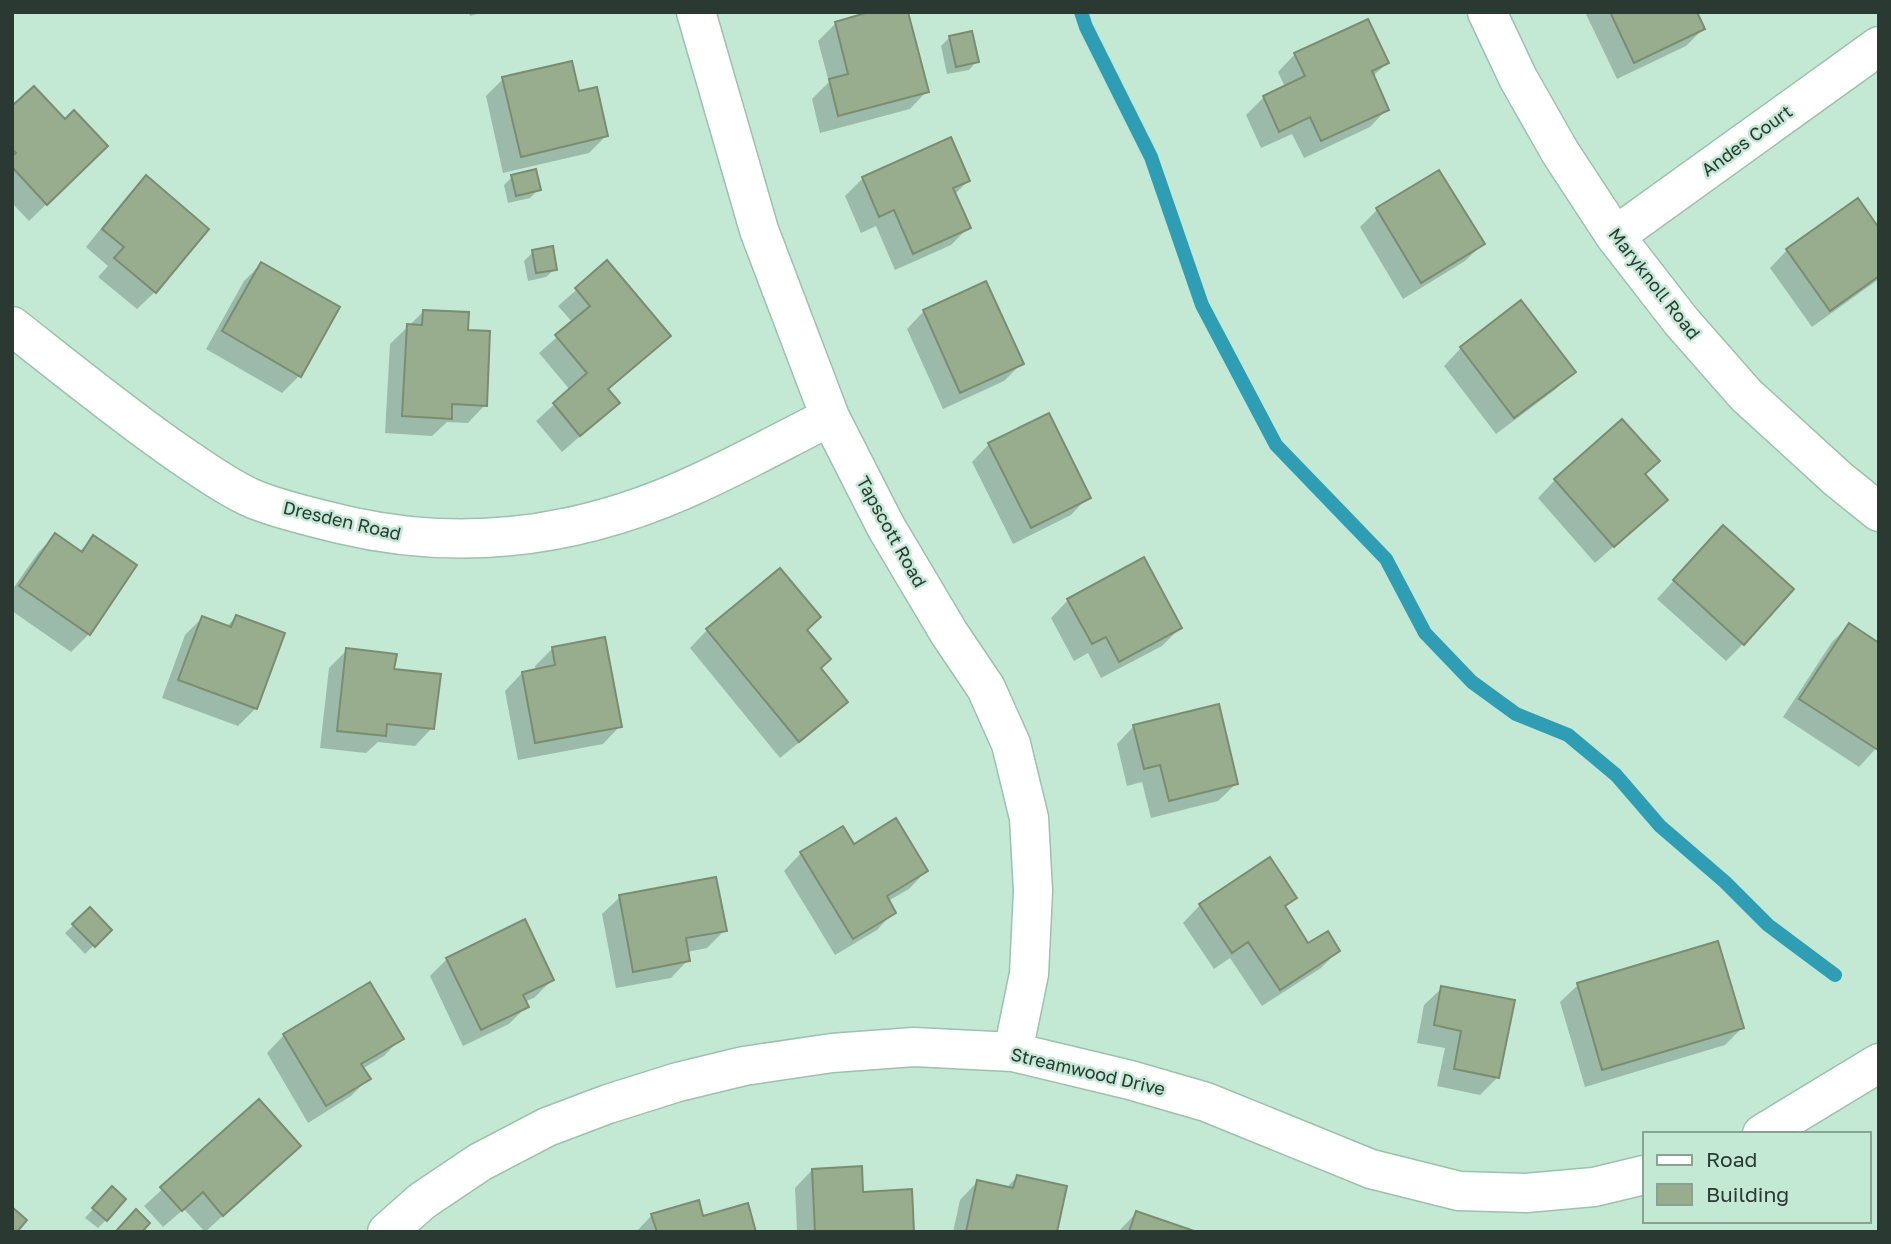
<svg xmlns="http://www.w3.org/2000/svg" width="1891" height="1244" font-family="'Golos Text',sans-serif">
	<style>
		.shadow { fill: #0003 }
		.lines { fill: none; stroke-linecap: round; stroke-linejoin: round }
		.stream { stroke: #2f9db4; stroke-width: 14 }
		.building { fill: #98ac8e; stroke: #7a8d70; stroke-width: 2 }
		.minor-casing { stroke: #9cc1ad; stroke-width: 41 }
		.minor { stroke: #fff; stroke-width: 38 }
		.labels { text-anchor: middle; stroke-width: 5; stroke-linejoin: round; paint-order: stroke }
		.street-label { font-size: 18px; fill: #2a3932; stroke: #c3e9d5 }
	</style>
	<rect width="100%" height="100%" fill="#c3e9d5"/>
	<!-- shadow -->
	<path class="shadow" d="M469,12H484L470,16Z
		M1585,12H1695L1703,29L1686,46L1617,79Z
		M836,23L927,91L910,109L820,133L812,99L829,82L818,41Z
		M949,38L977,61L969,70L947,74L941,46Z
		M1295,54L1387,63L1372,77L1387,109L1370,127L1304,158L1292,134L1261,148L1246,115L1264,97L1285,87L1278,72Z
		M503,79L578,93L606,136L589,153L503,173L486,96Z
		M12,108L65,122L89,163L29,221L12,203Z
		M512,177L539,189L530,198L508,203L504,185Z
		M146,178L155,292L137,309L98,277L108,266L86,247L128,195Z
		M863,178L968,181L954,195L969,227L951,245L895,270L876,226L861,233L845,196Z
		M1377,210L1483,244L1465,261L1403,299L1360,227Z
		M1879,231V279L1812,327L1770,268L1787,250Z
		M533,252L555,269L546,277L528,281L524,261Z
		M607,263L669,336L607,391L618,403L562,452L536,421L570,390L539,353L573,323L558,306Z
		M261,264L299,376L282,393L206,349L244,281Z
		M924,311L1022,363L1004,381L943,409L907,329Z
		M423,312L466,332L485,405L468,423L447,422L432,436L385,433L390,344Z
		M1461,348L1573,372L1556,389L1496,434L1444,366Z
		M989,444L1088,497L1071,515L1013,544L972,462Z
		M1643,475L1666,500L1595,563L1538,498L1555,480Z
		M55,535L79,552L93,538L135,566L89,634L71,652L12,611V590L38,553Z
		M1706,545L1743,644L1726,661L1657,599Z
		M1068,600L1180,628L1162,646L1101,678L1088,653L1074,661L1051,618Z
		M236,617L256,708L238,726L162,698L185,635L202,618L226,627Z
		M1849,625L1879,645V745L1859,767L1783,717L1832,642Z
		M707,630H805L819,669L845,702L828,719L780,758L690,648Z
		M552,649L620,726L603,744L518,760L505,691L522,673L536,671L535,666Z
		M347,650L392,671L432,728L415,746L378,742L366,753L320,748L329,668Z
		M1134,726L1236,784L1218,801L1151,818L1142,782L1127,786L1117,744Z
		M854,846L926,871L909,889L888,901L894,912L877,930L835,955L784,871L801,853Z
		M620,897L725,930L707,948L687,952L688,960L671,978L616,988L602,914Z
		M1295,897L1284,908L1308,945L1338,951L1321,968L1262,1006L1230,958L1214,969L1183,923L1200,905Z
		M90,910L109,930L85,954L65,933Z
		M447,959L552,980L534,998L524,1002L527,1006L509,1024L463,1046L430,976Z
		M1578,985L1742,1028L1725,1045L1585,1087L1560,1002Z
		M1442,988L1498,1077L1480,1095L1437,1086L1445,1048L1417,1043L1424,1005Z
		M284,1035L401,1038L384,1056L362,1069L368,1079L351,1096L308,1123L267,1053Z
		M259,1101L281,1163L205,1232L184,1209L163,1227L144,1206Z
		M812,1170L862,1194L912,1232H797L795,1188Z
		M1017,1177L1055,1232H953L960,1200L977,1182L1006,1188Z
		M104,1197L106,1220L98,1228L85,1218Z
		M1136,1213L1192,1232H1118Z
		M652,1215L702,1218L755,1232H636Z"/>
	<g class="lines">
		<!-- stream -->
		<path class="stream" d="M1081,12L1086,27L1151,157L1202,305L1276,445L1386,559L1425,633L1472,682L1516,714L1568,735L1616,775L1660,826L1725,882L1768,925L1835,975"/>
	</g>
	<!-- building -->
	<path class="building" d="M869,12H908L929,92L838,116L829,79L848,74L835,22Z
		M1610,12H1697L1705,29L1634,63Z
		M1368,19L1389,63L1372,71L1389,110L1321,141L1310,117L1279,132L1263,96L1305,76L1294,53Z
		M972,31L979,62L956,67L949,36Z
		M572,61L579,91L597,87L608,136L521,157L502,77Z
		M34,86L65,119L74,110L108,146L47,205L12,167V156L16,153L12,149V106Z
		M951,137L970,181L953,188L971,228L913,254L894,210L879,217L862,177Z
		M536,169L541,190L516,196L511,175Z
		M1439,170L1485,244L1421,283L1376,208Z
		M146,175L209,229L156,293L114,258L124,247L102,229Z
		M1858,198L1879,228V276L1830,311L1786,249Z
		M553,246L557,270L536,273L532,250Z
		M607,260L671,336L608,389L620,403L580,436L553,403L587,373L555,335L590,306L575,288Z
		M261,262L340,307L301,377L222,331Z
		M986,281L1024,364L960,393L923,310Z
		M1521,300L1576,372L1514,418L1460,347Z
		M423,310L469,312L468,330L490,331L487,406L452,404V419L402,416L407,324L422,325Z
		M1049,413L1091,498L1031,528L988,443Z
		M1622,419L1660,461L1645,474L1668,500L1614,547L1554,479Z
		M1723,525L1794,589L1744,645L1673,580Z
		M55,533L82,552L93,535L137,565L90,635L19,586Z
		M1144,557L1182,628L1119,662L1106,637L1092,644L1067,599Z
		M780,568L821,617L807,630L831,659L821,668L848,702L799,742L706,629Z
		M236,615L285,633L257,709L178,680L202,616L231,627Z
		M1849,623L1879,643L1878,750L1799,699Z
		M605,637L622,727L535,743L522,672L555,665L552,647Z
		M346,648L397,654L394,669L441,674L434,729L387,724L386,736L337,731Z
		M1219,704L1238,784L1169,801L1160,765L1144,769L1133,725Z
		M896,818L928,871L887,896L896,913L853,939L800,852L843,826L854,844Z
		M1270,857L1297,898L1285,906L1308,943L1328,931L1340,951L1280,990L1248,942L1232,953L1199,904Z
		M716,877L727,931L686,938L690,961L633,972L619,895Z
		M90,907L112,930L95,947L72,924Z
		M525,919L554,980L523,995L529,1007L481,1030L446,958Z
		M1718,941L1744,1028L1602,1070L1577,983Z
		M370,982L404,1039L361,1064L371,1079L326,1106L283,1034Z
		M1441,986L1515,1000L1499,1078L1454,1069L1461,1031L1434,1025Z
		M259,1099L301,1146L223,1216L203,1192L182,1211L160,1187Z
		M862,1166L863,1192L912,1189L914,1232H815L812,1169Z
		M1017,1175L1067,1186L1057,1232H966L977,1180L1013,1188Z
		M112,1186L126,1199L107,1221L92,1208Z
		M699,1200L703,1216L748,1203L756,1232H657L651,1214Z
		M12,1207L27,1220L17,1232H12Z
		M136,1209L150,1223L142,1232H118L117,1230Z
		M1136,1211L1197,1232H1129Z"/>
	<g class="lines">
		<!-- minor casing -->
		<g class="minor-casing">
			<path id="minor" d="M696,12L759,230L830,417L886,527L949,633L986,688L1011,744L1029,818L1033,891L1029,974L1013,1052
				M1487,12L1518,78L1560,152L1615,236L1681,321L1746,395L1838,479L1879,512
				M1615,236L1879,46
				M12,326C68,370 123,415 181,455C202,469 225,486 249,497C272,508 315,518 340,524C461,553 580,537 692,486C739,465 784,440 830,417
				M1762,1134L1879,1063
				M387,1232L422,1201L480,1162L547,1127L608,1104L678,1082L744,1066L832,1053L914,1047L1013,1052L1130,1080L1206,1102L1371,1169L1459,1191L1526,1193L1594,1187L1644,1175"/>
		</g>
		<!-- minor -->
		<use href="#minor" class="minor"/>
	</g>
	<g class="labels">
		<!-- street labels -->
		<g class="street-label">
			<text transform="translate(1747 141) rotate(-36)" y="6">Andes Court</text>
			<text transform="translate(1654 284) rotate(52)" y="6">Maryknoll Road</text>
			<text transform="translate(342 521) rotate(13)" y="6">Dresden Road</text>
			<text transform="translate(891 532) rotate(61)" y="6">Tapscott Road</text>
			<text transform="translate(1088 1072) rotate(13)" y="6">Streamwood Drive</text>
		</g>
	</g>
	<!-- border -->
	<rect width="1891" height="1244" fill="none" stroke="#2a3932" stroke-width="28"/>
	<!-- legend -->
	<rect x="1643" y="1132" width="228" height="91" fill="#c3e9d5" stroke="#86a394" stroke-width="2"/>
	<rect x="1657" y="1155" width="35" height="10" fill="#ffffff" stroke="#86a394" stroke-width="2"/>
	<text x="1706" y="1167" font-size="21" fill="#2a3932">Road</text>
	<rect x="1657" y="1184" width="35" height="21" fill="#98ac8e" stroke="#86a394" stroke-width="2"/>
	<text x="1706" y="1202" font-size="21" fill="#2a3932">Building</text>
</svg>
